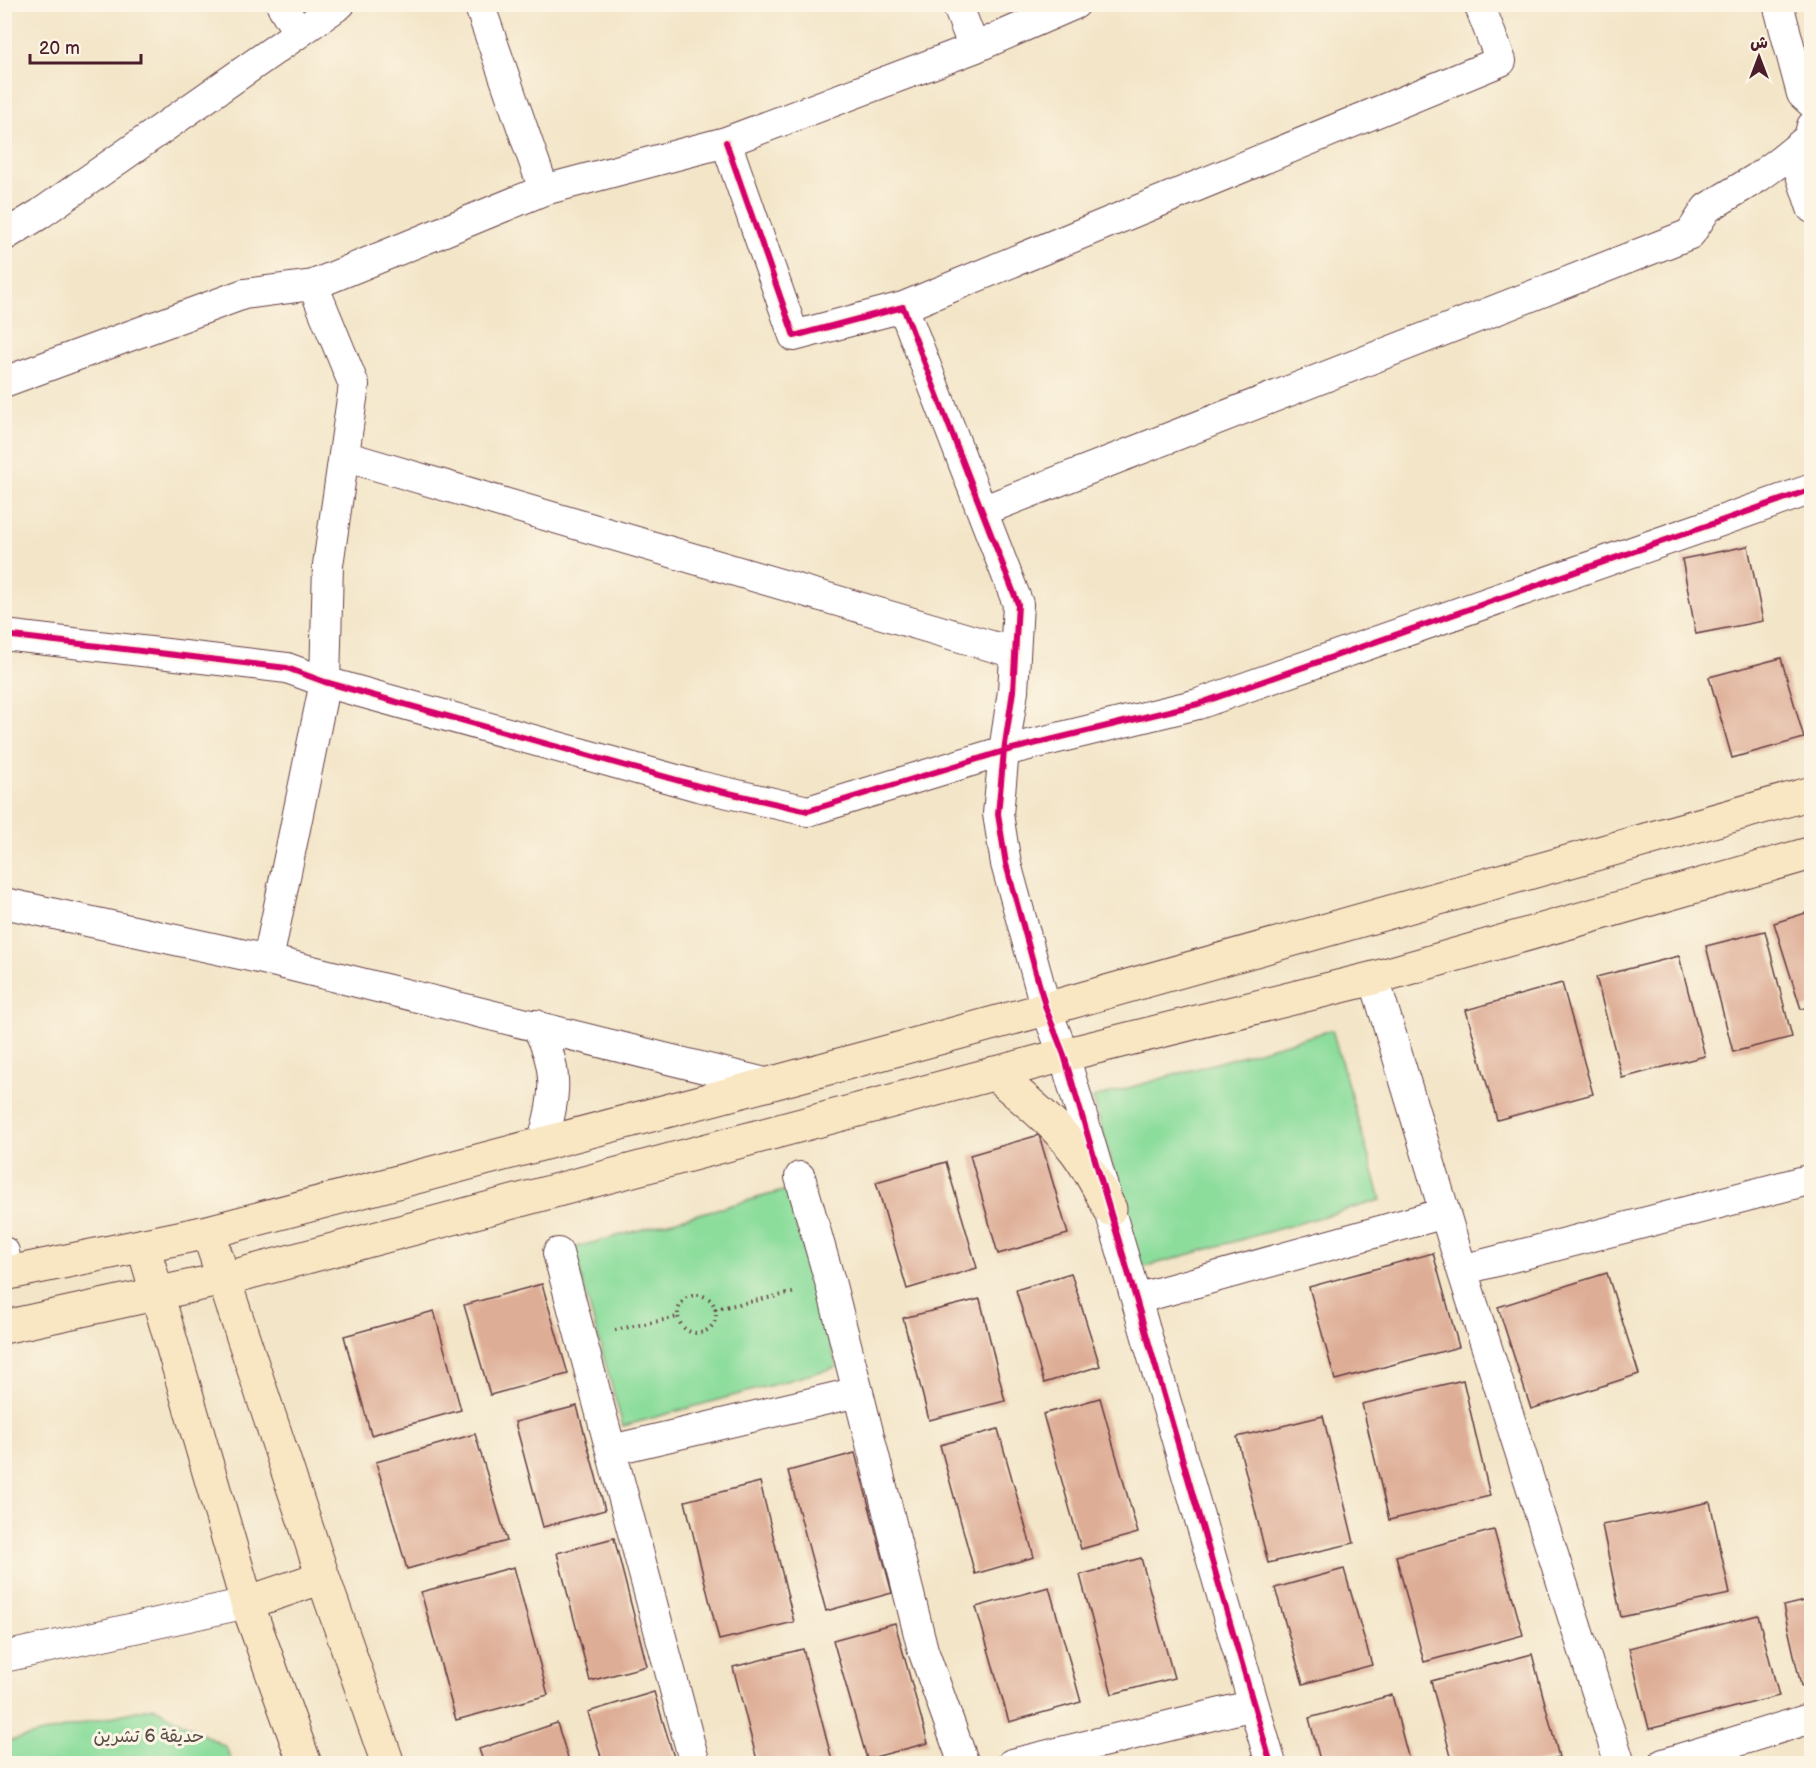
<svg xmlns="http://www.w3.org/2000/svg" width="1816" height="1768" font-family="'Balsamiq Sans','Playpen Sans Arabic',sans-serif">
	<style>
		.green { fill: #8cdd9c; stroke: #6b7e64; stroke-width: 1.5 }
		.building { fill: #dead96 }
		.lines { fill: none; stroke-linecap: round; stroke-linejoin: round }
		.street-casing { stroke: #633d43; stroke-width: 32 }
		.secondary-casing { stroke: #633d43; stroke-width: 35 }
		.path { stroke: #633d43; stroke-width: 4; stroke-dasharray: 1.5 4.5; stroke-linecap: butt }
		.street { stroke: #fff; stroke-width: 30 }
		.secondary { stroke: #f9e7c3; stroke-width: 33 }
		.cycleway-casing { stroke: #fcf5e5; stroke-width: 10 }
		.cycleway { stroke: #d6006c; stroke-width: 6 }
		.labels { text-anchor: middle; stroke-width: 6; stroke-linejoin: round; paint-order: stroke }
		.park-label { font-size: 18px; fill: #5a4e47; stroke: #fcf5e5 }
	</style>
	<rect width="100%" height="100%" fill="#fcf5e5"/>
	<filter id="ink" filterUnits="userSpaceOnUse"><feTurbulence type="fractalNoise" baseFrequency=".0167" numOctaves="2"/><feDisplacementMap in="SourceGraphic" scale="12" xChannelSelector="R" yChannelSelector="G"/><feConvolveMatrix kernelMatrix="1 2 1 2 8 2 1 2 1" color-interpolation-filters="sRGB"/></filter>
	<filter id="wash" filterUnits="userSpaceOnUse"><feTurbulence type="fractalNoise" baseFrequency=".008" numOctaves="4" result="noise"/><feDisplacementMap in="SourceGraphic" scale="24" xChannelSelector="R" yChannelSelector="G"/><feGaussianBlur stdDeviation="1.35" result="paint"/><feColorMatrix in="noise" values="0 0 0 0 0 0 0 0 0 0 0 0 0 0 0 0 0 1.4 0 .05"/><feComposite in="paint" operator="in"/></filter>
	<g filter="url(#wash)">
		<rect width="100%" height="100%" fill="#f3e5c8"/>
		<!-- green -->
		<path class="green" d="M1332,1030L1381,1200L1141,1268L1093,1098Z
			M787,1190L837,1367L623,1426L573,1248Z
			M153,1707L226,1747L232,1763H5V1742Z"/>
		<g id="blocks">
			<!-- building -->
			<path class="building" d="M1748,546L1763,621L1696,634L1682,559Z
				M1781,658L1804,738L1732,758L1709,677Z
				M1812,911V1006L1801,1009L1774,923Z
				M1765,931L1792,1037L1733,1052L1706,946Z
				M1679,956L1705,1056L1622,1078L1596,977Z
				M1562,983L1593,1094L1497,1120L1466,1010Z
				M1039,1135L1068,1234L998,1254L970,1155Z
				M946,1162L977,1268L907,1289L876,1182Z
				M1433,1253L1459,1347L1335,1380L1309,1287Z
				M1071,1273L1100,1366L1044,1383L1016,1290Z
				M1607,1273L1639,1374L1531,1409L1498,1307Z
				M542,1284L568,1374L490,1395L464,1305Z
				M980,1299L1005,1401L929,1420L903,1318Z
				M434,1311L461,1410L371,1435L344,1336Z
				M1463,1380L1490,1496L1389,1520L1362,1404Z
				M1100,1398L1138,1533L1081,1549L1043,1414Z
				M577,1406L605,1510L543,1527L515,1422Z
				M1323,1416L1354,1543L1268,1563L1237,1437Z
				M998,1429L1034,1557L975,1574L940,1445Z
				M475,1434L507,1541L407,1569L376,1462Z
				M855,1453L892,1593L826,1611L788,1471Z
				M760,1482L794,1622L719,1640L685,1501Z
				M1710,1502L1730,1594L1621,1617L1602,1525Z
				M1494,1530L1523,1635L1424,1662L1396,1556Z
				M614,1538L647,1666L590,1681L557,1553Z
				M1141,1558L1174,1678L1112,1694L1080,1575Z
				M514,1567L548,1695L456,1720L421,1592Z
				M1344,1569L1372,1665L1303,1684L1275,1588Z
				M1049,1587L1081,1702L1009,1722L976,1607Z
				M1812,1599V1684L1801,1686L1783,1606Z
				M1758,1615L1779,1696L1649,1729L1629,1648Z
				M895,1623L928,1743L867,1759L833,1640Z
				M803,1649L833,1764H758L733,1667Z
				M1532,1654L1559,1757L1534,1764H1453L1431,1681Z
				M654,1692L676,1764H603L588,1712Z
				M1392,1695L1410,1764H1321L1309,1718Z
				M557,1723L570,1764H484L479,1749Z"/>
		</g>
	</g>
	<g filter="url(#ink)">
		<use href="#blocks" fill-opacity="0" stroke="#633d43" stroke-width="1.5"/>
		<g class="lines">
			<!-- street casing -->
			<g class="street-casing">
				<path id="street" d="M281,4L298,32
					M479,4L544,190
					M957,4L974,48
					M1778,4L1802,94L1812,103
					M726,142L794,336L903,307L1018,604L1013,691L1004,751L998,814L1006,864L1046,1009L1064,1055L1136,1299L1271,1764
					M1793,151L1812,208
					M4,236L40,214L340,4
					M903,307L1501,61L1479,4
					M4,382L244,294L313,285L544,190L726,142L974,48L1075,4
					M344,456L1015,653
					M982,511L1690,234L1707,208L1757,178L1782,160L1809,138L1812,126
					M4,635L287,668L325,682L698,786L808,811L1004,751L1198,704L1812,489
					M4,903L268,960L769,1084
					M268,960L325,682L328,565L354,385L313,285
					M1374,978L1462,1270L1620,1764
					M536,1025C560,1068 556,1098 542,1144
					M800,1177L831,1285L923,1650L964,1764
					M4,1252L8,1274
					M558,1253L695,1764
					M1462,1270L1812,1179
					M1136,1299L1445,1213
					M611,1450L858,1392
					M4,1657L247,1603
					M1012,1764L1254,1705
					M1663,1764L1812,1718"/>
			</g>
			<!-- secondary casing -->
			<g class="secondary-casing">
				<path id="secondary" d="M994,1073C1021,1097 1052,1120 1075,1150C1089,1168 1099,1189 1110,1209
					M208,1232L323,1577L388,1764
					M143,1245L247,1603L305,1764
					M4,1274L208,1232L769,1084L1046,1009L1812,793
					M4,1327L224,1279L1064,1055L1374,978L1812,853
					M247,1603L323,1577"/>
			</g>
			<!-- path -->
			<path class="path" d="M678 1314a19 19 0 1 1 38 0a19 19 0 1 1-38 0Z
				M715,1309L797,1292
				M615,1330L678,1317"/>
			<!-- street -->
			<use href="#street" class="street"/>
			<!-- secondary -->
			<use href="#secondary" class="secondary"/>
			<!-- cycleway casing -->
			<g class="cycleway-casing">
				<path id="cycleway" d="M726,142L794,336L903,307L1018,604L1013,691L1004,751L998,814L1006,864L1046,1009L1064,1055L1136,1299L1271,1764
					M4,635L287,668L325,682L698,786L808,811L1004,751L1198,704L1812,489"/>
			</g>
			<!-- cycleway -->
			<use href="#cycleway" class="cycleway"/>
		</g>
	</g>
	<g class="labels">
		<!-- park labels -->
		<g class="park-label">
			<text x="149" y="1742">حديقة 6 تشرين</text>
		</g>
	</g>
	<!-- margin -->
	<rect width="1816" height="1768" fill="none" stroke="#fcf5e5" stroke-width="24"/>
	<!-- north arrow -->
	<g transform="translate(1759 57)" stroke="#fcf5e5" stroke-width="4.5" paint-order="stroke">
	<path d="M0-4.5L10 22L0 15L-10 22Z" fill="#4a1f2b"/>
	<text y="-9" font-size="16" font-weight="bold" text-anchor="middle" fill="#4a1f2b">ش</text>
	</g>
	<!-- scale -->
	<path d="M30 54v9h111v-9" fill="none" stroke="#4a1f2b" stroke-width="3"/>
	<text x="39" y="54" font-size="18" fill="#4a1f2b" stroke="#fcf5e5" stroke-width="4.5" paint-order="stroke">20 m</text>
</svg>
